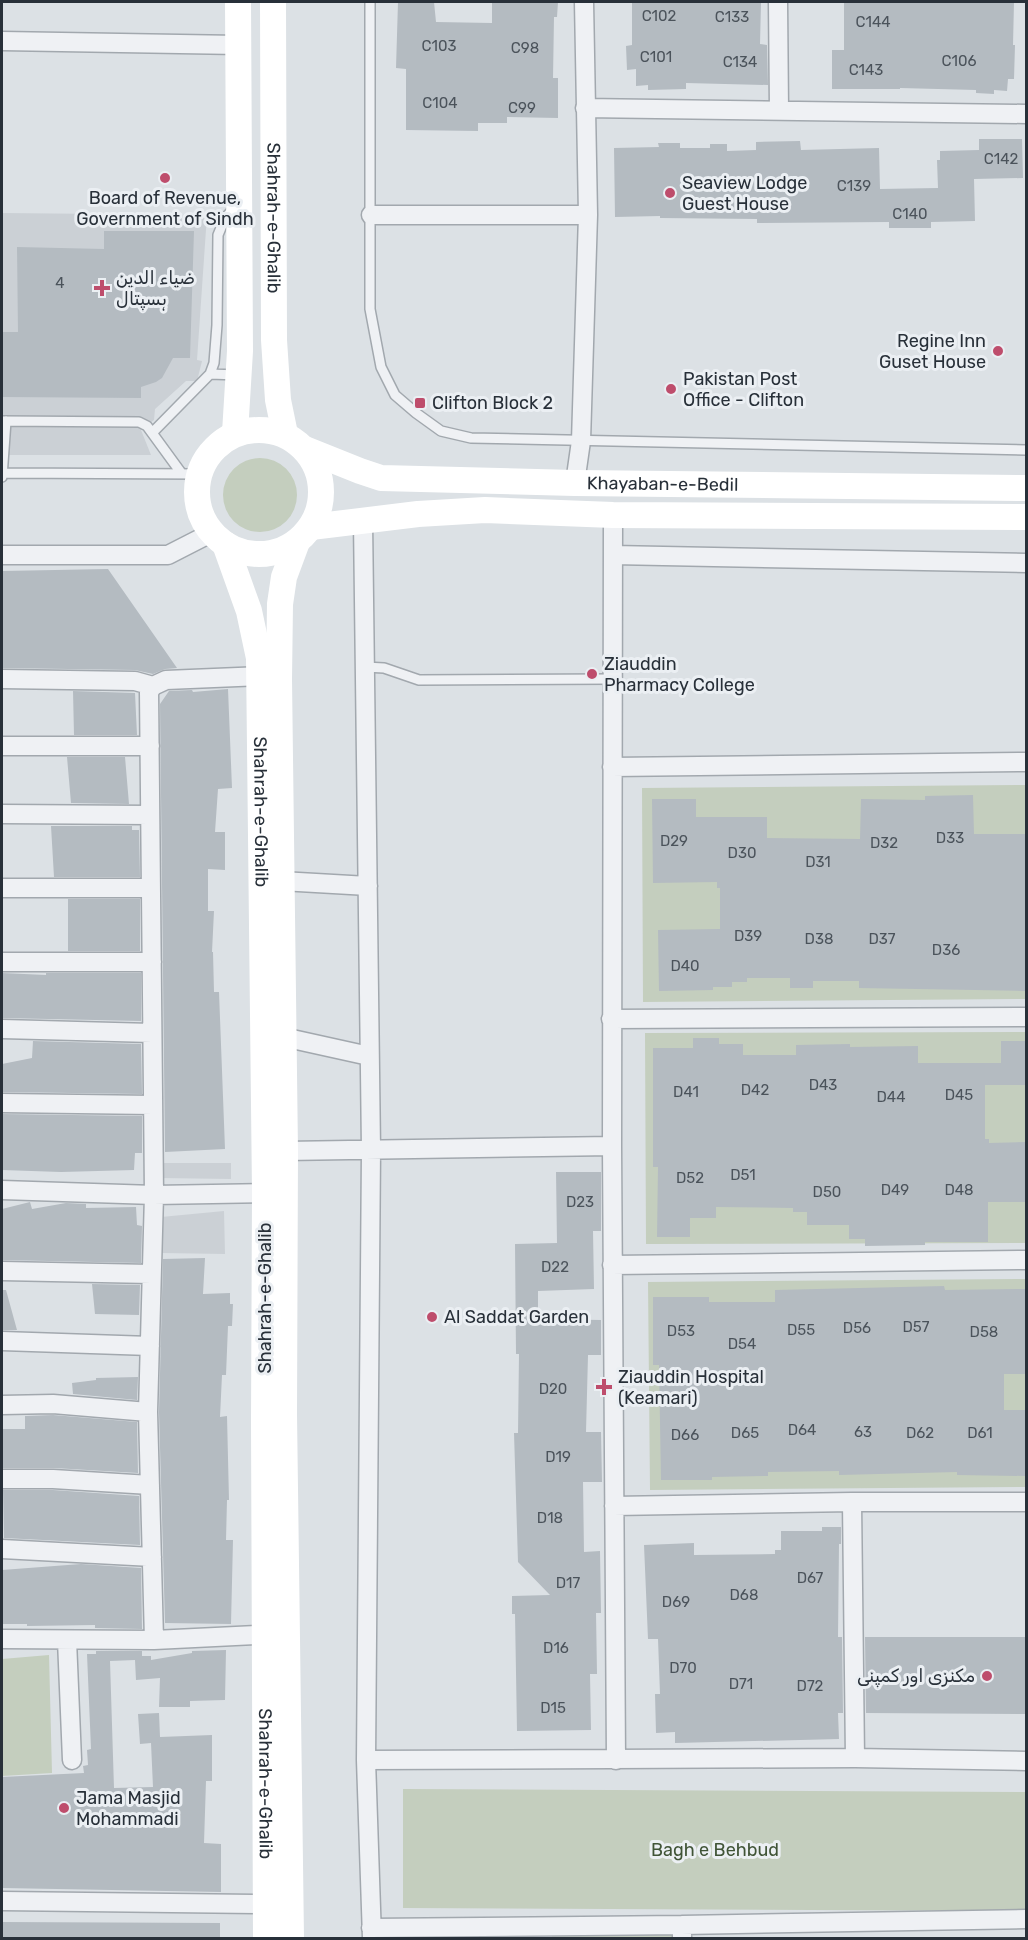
<svg xmlns="http://www.w3.org/2000/svg" width="1028" height="1940" font-family="Rubik,Vazirmatn,sans-serif">
	<style>
		.built { fill: #cbd0d5 }
		.green { fill: #c4cebe }
		.building { fill: #b4bbc1 }
		.lines { fill: none; stroke-linecap: round; stroke-linejoin: round }
		.lane-casing { stroke: #a2a8ae; stroke-width: 12 }
		.street-casing { stroke: #a2a8ae; stroke-width: 21 }
		.lane { stroke: #eff1f4; stroke-width: 9 }
		.street { stroke: #eff1f4; stroke-width: 18 }
		.secondary { stroke: #fff; stroke-width: 26 }
		.poi-dot { fill: #be4d6c; stroke: #ebeff3; stroke-width: 2 }
		.labels { text-anchor: middle; stroke-width: 6; stroke-linejoin: round; paint-order: stroke }
		.number-label { font-size: 15px; fill: #4b535b }
		.poi-label { font-size: 18px; fill: #283039; stroke: #ebeff3; text-anchor: start }
		.street-label { font-size: 18px; fill: #283039; stroke: #ebeff3 }
		.park-label { font-size: 18px; fill: #405437; stroke: #ebeff3 }
	</style>
	<rect width="100%" height="100%" fill="#dce1e5"/>
	<!-- built -->
	<path class="built" d="M2,213L207,215L197,360L202,361L197,381H186L155,409L154,420L141,430L151,455H2Z
		M159,1163H231V1179L160,1178Z
		M224,1211L225,1254L161,1253V1217Z"/>
	<!-- green -->
	<path class="green" d="M223 495a37 37 0 1 1 74 0a37 37 0 1 1-74 0Z
		M1026,785V999L643,1002L642,788Z
		M1026,1032V1243L646,1244L645,1033Z
		M1026,1279V1487L650,1490L648,1282Z
		M49,1655L52,1773L2,1776V1659Z
		M403,1789L1026,1792V1911L403,1908Z
		M552,1935H674V1938H552Z"/>
	<!-- building -->
	<path class="building" d="M398,2H434L436,22L492,23V2H558L557,17H554L553,78H558V118L507,117V123H478V131L406,130V69L396,68Z
		M632,2H761L760,44L767,45L768,85L686,83V89L648,90V85L636,86V69L627,70L626,46L632,45Z
		M844,2H1014L1013,45H1015L1014,79H1008L1007,91L994,90V94L976,93V90L900,88V89H832V50H844Z
		M979,139H1022L1023,178L974,179L975,221L931,222V228H889V222L757,223V219L660,218V216L615,217L614,148L659,147L658,143H680V148H710V144H727V151L756,150V142L800,141L801,150L879,148L880,189L938,188L937,160H940V151L979,150Z
		M104,231H194L190,358H173L162,378L156,382L141,387V398L2,397L3,332H18L17,247L104,249Z
		M108,569L177,668L165,669L153,674L135,670L2,668V571Z
		M228,689L232,788L218,789L215,832H225V870L208,869V911H214L212,952H213L214,992H219L225,1149L165,1152L160,704L169,691L192,690L193,692Z
		M73,691L135,693L137,735H74Z
		M67,757H125L129,804L71,803Z
		M973,795L974,834H1026V991L859,988V981H813V988H790V978H747V982H732V987H713V990L659,991L658,930L720,929V888H717V882L653,883L652,799H696V817H767V838L860,839L861,799L925,800V796Z
		M51,826H132V830H139L140,877H54Z
		M68,899H140V951H68Z
		M2,973L46,975V973H141V1021L2,1018Z
		M693,1038H719V1044H743V1055H796V1045L850,1044V1047L918,1046V1063H1001V1041H1026V1085H985V1139H989V1143L1026,1142V1202H988V1242H925V1245L865,1246V1239H849V1225H807V1212H793V1208L716,1207V1218H690V1237H657L658,1167H653V1048H693Z
		M33,1041L141,1044L142,1094L2,1092V1064L32,1058Z
		M2,1114L142,1116V1153H135L134,1170L61,1172L2,1170Z
		M556,1172H601V1231H593L594,1289L538,1291V1319L601,1320V1355H588L586,1432H601L602,1482H583L584,1552L600,1551L601,1613H596L597,1674H590L591,1730L517,1731L515,1614H512V1596L550,1595L518,1562L514,1433H518L519,1354H516L515,1244L557,1243Z
		M30,1202L32,1209L66,1203L86,1204V1208L136,1207L137,1225L142,1226L141,1263L2,1260V1209Z
		M205,1258L203,1294L230,1293V1304H233L232,1326H228L226,1375H222L220,1417L227,1416L229,1500H227L226,1540H233L231,1624L165,1623L159,1412L163,1259Z
		M92,1284L140,1285L139,1315L95,1314Z
		M944,1286L945,1290L1026,1289V1374H1004V1410H1026V1476L957,1475V1472L839,1475V1471L768,1472V1476L712,1477V1480H661L659,1365H653V1297H709V1302H775V1290Z
		M2,1290H6L17,1330H2Z
		M138,1377L137,1400L73,1394L72,1383L96,1380V1378Z
		M53,1415L137,1422L138,1473L54,1468H3L2,1429H25V1416Z
		M3,1490H53L139,1496L140,1545L4,1538Z
		M822,1527H841V1544H839L838,1637H842L843,1713H838L839,1739L675,1743V1732L656,1733L655,1694H660L658,1639H648L644,1545L694,1543V1555L775,1554V1550H781V1531H822Z
		M81,1564L141,1568L142,1629L95,1628V1625L27,1626V1624H2V1570Z
		M865,1637H1026V1714L866,1713Z
		M226,1650L225,1700L190,1701V1707H159L160,1678L136,1680L135,1660L110,1661L114,1788L153,1787L151,1743L140,1744L138,1714L159,1713L160,1737L212,1735V1781H206L204,1843L221,1844V1892L2,1888V1777L84,1773L83,1766L88,1765L87,1750L91,1749L87,1654H96V1651H142V1656H151V1660L192,1653V1651Z
		M2,1922L220,1923V1938H2Z"/>
	<g class="lines">
		<!-- lane casing -->
		<g class="lane-casing">
			<path id="lane" d="M370,2V309L381,367L395,395L416,413L441,431L471,438L1026,450
				M210,374L238,375
				M2,421L139,422L147,426L182,474
				M152,433L210,374L214,363L217,325L218,235L225,218L235,207
				M2,473L200,474
				M2,477L6,421
				M365,667L384,668L419,680L612,679"/>
		</g>
		<!-- street casing -->
		<g class="street-casing">
			<path id="street" d="M778,2L779,110
				M2,41L239,45
				M585,108L1026,114
				M371,215H588
				M575,483L581,441L588,215L584,2
				M613,515L612,1146L616,1760
				M363,521L371,1150L366,1760L372,1938
				M2,555H168L211,533
				M613,555L1026,563
				M2,679L135,681L153,686
				M2,746H150
				M612,767L1026,762
				M2,814L150,815
				M281,881L368,886
				M2,888H151
				M2,962H152
				M611,1019L1026,1017
				M2,1029L152,1033
				M283,1037L369,1056
				M2,1103L153,1105
				M285,1151L612,1146
				M2,1190L154,1195L276,1193
				M612,1265L1026,1260
				M2,1271L151,1274
				M2,1341L150,1346
				M2,1405L53,1404L148,1412
				M2,1479H53L150,1485
				M852,1502L855,1758
				M614,1506L852,1502H1026
				M2,1549L152,1557
				M2,1639L154,1640L276,1634
				M67,1640L72,1760
				M154,1640L148,1412L154,1195L149,692L153,686L166,680L260,676
				M366,1760L855,1758L1026,1761
				M2,1901L266,1904
				M371,1928L682,1925
				M682,1938V1925L1026,1919"/>
		</g>
		<!-- lane -->
		<use href="#lane" class="lane"/>
		<!-- street -->
		<use href="#street" class="street"/>
		<!-- secondary -->
		<g class="secondary">
			<path id="s1" d="M273,2L274,340L278,400L285,434"/>
			<circle cx="259" cy="492" r="62"/>
			<path d="M235,433L240,351L238,2"/>
			<path id="s2" d="M305,449L360,471L381,478L575,483L1026,488"/>
			<path d="M311,527L418,514L485,510L613,515L1026,517"/>
			<path id="s3" d="M225,544L249,611L259,658L265,1193L264,1422L266,1938"/>
			<path d="M291,1938L284,1414L285,1151L279,679L280,604L284,577L297,542"/>
		</g>
	</g>
	<!-- markers -->
	<g class="poi-dot">
		<circle cx="165" cy="178" r="6"/>
		<circle cx="670" cy="193" r="6"/>
		<path d="M99 279h6v6h6v6h-6v6h-6v-6h-6v-6h6z"/>
		<circle cx="998" cy="351" r="6"/>
		<circle cx="671" cy="389" r="6"/>
		<rect x="414" y="397" width="12" height="12" rx="3"/>
		<circle cx="592" cy="674" r="6"/>
		<circle cx="432" cy="1317" r="6"/>
		<path d="M601 1378h6v6h6v6h-6v6h-6v-6h-6v-6h6z"/>
		<circle cx="987" cy="1676" r="6"/>
		<circle cx="64" cy="1808" r="6"/>
	</g>
	<g class="labels">
		<!-- number labels -->
		<g class="number-label">
			<text x="659" y="21">C102</text>
			<text x="732" y="22">C133</text>
			<text x="873" y="27">C144</text>
			<text x="439" y="51">C103</text>
			<text x="525" y="53">C98</text>
			<text x="656" y="62">C101</text>
			<text x="959" y="66">C106</text>
			<text x="740" y="67">C134</text>
			<text x="866" y="75">C143</text>
			<text x="440" y="108">C104</text>
			<text x="522" y="113">C99</text>
			<text x="1001" y="164">C142</text>
			<text x="854" y="191">C139</text>
			<text x="910" y="219">C140</text>
			<text x="60" y="288">4</text>
			<text x="950" y="843">D33</text>
			<text x="674" y="846">D29</text>
			<text x="884" y="848">D32</text>
			<text x="742" y="858">D30</text>
			<text x="818" y="867">D31</text>
			<text x="748" y="941">D39</text>
			<text x="819" y="944">D38</text>
			<text x="882" y="944">D37</text>
			<text x="946" y="955">D36</text>
			<text x="685" y="971">D40</text>
			<text x="823" y="1090">D43</text>
			<text x="755" y="1095">D42</text>
			<text x="686" y="1097">D41</text>
			<text x="959" y="1100">D45</text>
			<text x="891" y="1102">D44</text>
			<text x="743" y="1180">D51</text>
			<text x="690" y="1183">D52</text>
			<text x="895" y="1195">D49</text>
			<text x="959" y="1195">D48</text>
			<text x="827" y="1197">D50</text>
			<text x="580" y="1207">D23</text>
			<text x="555" y="1272">D22</text>
			<text x="916" y="1332">D57</text>
			<text x="857" y="1333">D56</text>
			<text x="801" y="1335">D55</text>
			<text x="681" y="1336">D53</text>
			<text x="984" y="1337">D58</text>
			<text x="742" y="1349">D54</text>
			<text x="553" y="1394">D20</text>
			<text x="802" y="1435">D64</text>
			<text x="863" y="1437">63</text>
			<text x="745" y="1438">D65</text>
			<text x="920" y="1438">D62</text>
			<text x="980" y="1438">D61</text>
			<text x="685" y="1440">D66</text>
			<text x="558" y="1462">D19</text>
			<text x="550" y="1523">D18</text>
			<text x="810" y="1583">D67</text>
			<text x="568" y="1588">D17</text>
			<text x="744" y="1600">D68</text>
			<text x="676" y="1607">D69</text>
			<text x="556" y="1653">D16</text>
			<text x="683" y="1673">D70</text>
			<text x="741" y="1689">D71</text>
			<text x="810" y="1691">D72</text>
			<text x="553" y="1713">D15</text>
		</g>
		<!-- poi labels -->
		<g class="poi-label">
			<text x="682" y="189">Seaview Lodge<tspan x="682" dy="21">Guest House</tspan></text>
			<text x="165" y="204" text-anchor="middle">Board of Revenue,<tspan x="165" dy="21">Government of Sindh</tspan></text>
			<text x="116" y="284">ضیاء الدین<tspan x="116" dy="21">ہسپتال</tspan></text>
			<text x="986" y="347" text-anchor="end">Regine Inn<tspan x="986" dy="21">Guset House</tspan></text>
			<text x="683" y="385">Pakistan Post<tspan x="683" dy="21">Office - Clifton</tspan></text>
			<text x="432" y="409">Clifton Block 2</text>
			<text x="604" y="670">Ziauddin<tspan x="604" dy="21">Pharmacy College</tspan></text>
			<text x="444" y="1323">Al Saddat Garden</text>
			<text x="618" y="1383">Ziauddin Hospital<tspan x="618" dy="21">(Keamari)</tspan></text>
			<text x="975" y="1682" text-anchor="end">مکنزی اور کمپنی</text>
			<text x="76" y="1804">Jama Masjid<tspan x="76" dy="21">Mohammadi</tspan></text>
		</g>
		<!-- street labels -->
		<g class="street-label">
			<text dy="6" stroke="none"><textPath href="#s1" startOffset="216">Shahrah-e-Ghalib</textPath></text>
			<text dy="6" stroke="none"><textPath href="#s2" startOffset="363">Khayaban-e-Bedil</textPath></text>
			<text dy="6" stroke="none"><textPath href="#s3" startOffset="273">Shahrah-e-Ghalib</textPath></text>
			<text transform="translate(265 1298) rotate(-90)" y="6">Shahrah-e-Ghalib</text>
			<text dy="6" stroke="none"><textPath href="#s3" startOffset="1245">Shahrah-e-Ghalib</textPath></text>
		</g>
		<!-- park labels -->
		<g class="park-label">
			<text x="715" y="1856">Bagh e Behbud</text>
		</g>
	</g>
	<!-- border -->
	<rect width="1028" height="1940" fill="none" stroke="#283039" stroke-width="6"/>
</svg>
